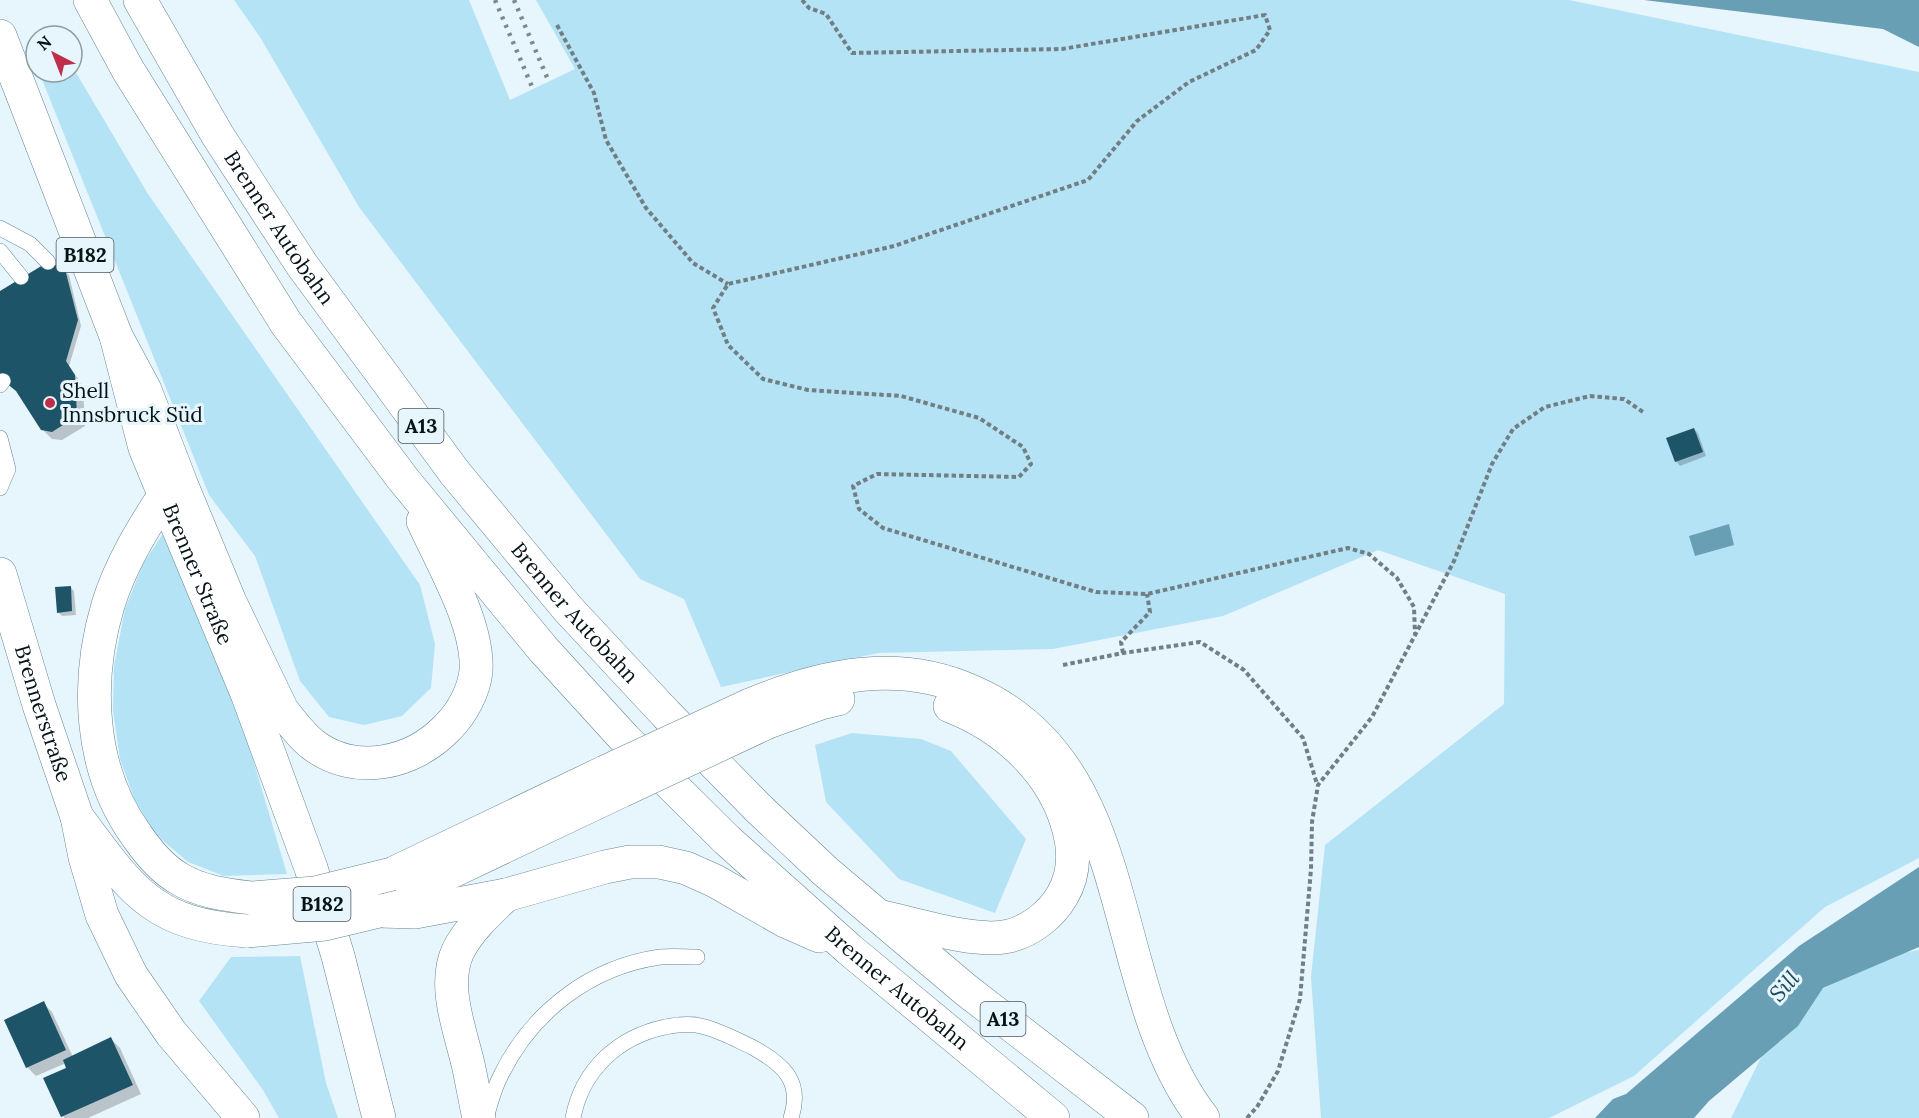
<svg xmlns="http://www.w3.org/2000/svg" width="1919" height="1118" font-family="Lora,serif">
	<style>
		.green { fill: #b5e3f6 }
		.water { fill: #699fb4 }
		.shadow { fill: #0003 }
		.building { fill: #1e5467 }
		.lines { fill: none; stroke-linecap: round; stroke-linejoin: round }
		.service-casing { stroke: #658795; stroke-width: 16 }
		.primary-casing { stroke: #658795; stroke-width: 34 }
		.motorway-casing { stroke: #658795; stroke-width: 34 }
		.path { stroke: #717e84; stroke-width: 4; stroke-dasharray: 4.5 3; stroke-linecap: butt }
		.service { stroke: #fff; stroke-width: 15 }
		.primary { stroke: #fff; stroke-width: 33 }
		.motorway { stroke: #fff; stroke-width: 33 }
		.rail { stroke: #7b888e; stroke-width: 4.5; stroke-dasharray: 3 6; stroke-linecap: butt }
		.motorway-bridge-casing { stroke: #658795; stroke-width: 34; stroke-linecap: butt }
		.motorway-bridge { stroke: #fff; stroke-width: 33 }
		.poi-dot { fill: #bf2f4b; stroke: #e7f5fc; stroke-width: 2 }
		.labels { text-anchor: middle; stroke-width: 6; stroke-linejoin: round; paint-order: stroke }
		.shield { fill: #e7f5fc; stroke: #4a575c; stroke-width: 1.5 }
		.shield-label { font-size: 20px; font-weight: bold; fill: #061318 }
		.street-label { font-size: 21px; fill: #061318; stroke: #e7f5fc }
		.poi-label { font-size: 21px; fill: #061318; stroke: #e7f5fc; text-anchor: start }
		.water-label { font-size: 22px; font-style: italic; fill: #1c4a5a; stroke: #e7f5fc }
	</style>
	<rect width="100%" height="100%" fill="#e7f5fc"/>
	<!-- green -->
	<path class="green" d="M234,0H469L510,100L575,69L536,0H1569L1919,72V858L1825,907L1634,1076L1549,1118H1321L1311,977L1325,845L1504,704L1505,594L1378,550L1223,616L1053,649L878,653L721,687L684,599L640,579L359,207L260,37Z
		M72,66L148,194L420,585L435,644L431,688L402,716L364,725L329,717L300,681L255,556L209,495L39,72H72Z
		M164,532L237,706L287,874L224,876L188,862L154,833L134,798L120,759L113,710L114,666L125,609L143,564Z
		M852,733L921,739L951,751L1026,839L995,913L899,879L826,802L815,745Z
		M1919,950V1118H1731L1787,1005L1901,953Z
		M300,956L326,1083L338,1118H279L263,1090L199,1001L231,957Z"/>
	<!-- water -->
	<path class="water" d="M1644,0H1919V47L1883,29Z
		M1729,524L1734,545L1695,556L1689,536Z
		M1919,867V947L1823,988L1798,1026L1709,1101L1694,1118H1595L1613,1099L1626,1094L1799,946Z"/>
	<!-- shadow -->
	<path class="shadow" d="M64,270L69,275L81,326L69,366L83,386L85,426L62,440L52,439L42,429L0,292Z
		M1694,429L1698,433L1706,456L1680,466L1676,461Z
		M70,587L74,591L76,615L62,616L58,612Z
		M43,1003L52,1012L73,1057L111,1039L120,1048L141,1094L88,1118H64L45,1078L68,1068L66,1063L36,1076L27,1067Z"/>
	<!-- building -->
	<path class="building" d="M48,262L65,269L78,320L66,361L75,375L77,416L52,432L41,430L16,391L0,378V291Z
		M1694,428L1703,452L1675,462L1666,438Z
		M71,586L72,611L57,613L55,587Z
		M44,1001L66,1050L26,1068L4,1020Z
		M111,1037L133,1085L61,1117L43,1078L66,1068L63,1060Z"/>
	<g class="lines">
		<!-- service casing -->
		<g class="service-casing">
			<path id="service" d="M0,228L30,244L48,262
				M0,251L21,277
				M0,385L3,381
				M0,438L8,469L0,488
				M486,1118C490,1104 494,1088 501,1075C532,1012 590,967 660,957C672,956 685,957 697,957
				M573,1118C582,1070 618,1037 665,1027C676,1025 689,1023 701,1026C719,1030 735,1039 752,1047C783,1064 803,1081 791,1118"/>
		</g>
		<!-- primary casing -->
		<g class="primary-casing">
			<g id="primary">
				<path id="s1" d="M0,36L116,336L145,448L248,696L311,868L338,956L379,1118"/>
				<path id="s2" d="M0,574L39,705L77,817L85,857L102,915L131,975L171,1033L243,1118"/>
			</g>
		</g>
		<!-- motorway casing -->
		<g class="motorway-casing">
			<g id="motorway">
				<path id="s3" d="M90,0L128,70L286,323L403,479L543,649L625,739L727,840L850,950L1053,1118"/>
				<path id="s4" d="M140,0L218,136L302,265L455,473L568,609L666,714L758,808L825,871L966,990L1132,1118"/>
				<path d="M116,336L145,390L182,486L230,602L282,710C291,722 300,734 312,744C355,777 413,764 448,727C462,713 474,691 476,671C479,625 442,563 423,521"/>
				<path d="M164,496C141,531 120,566 108,605C85,682 89,770 137,836C148,852 161,868 178,878C200,892 227,895 252,898"/>
				<path d="M750,705C822,675 899,658 973,692C1143,766 1103,990 1203,1118"/>
				<path d="M768,722L821,703L838,699"/>
				<path d="M77,817C131,889 151,925 247,931"/>
				<path d="M392,874L605,772"/>
				<path d="M379,911L415,912L506,895L605,867L630,862H659L686,868L715,881L785,921L819,936"/>
				<path d="M379,911L436,879L621,791"/>
				<path d="M883,917C915,924 977,944 1009,936C1030,931 1051,915 1062,896C1074,876 1075,853 1069,830C1054,772 1006,728 950,706"/>
				<path d="M479,1118C475,1100 472,1082 468,1064C460,1030 442,985 458,951C469,929 488,912 506,895"/>
			</g>
		</g>
		<!-- path -->
		<path class="path" d="M802,0L809,8L826,14L852,53L1062,49L1265,15L1270,30L1256,50L1189,82L1137,121L1088,180L894,246L728,284L713,308L728,345L763,379L808,390L901,396L979,418L1023,447L1031,464L1019,477L877,474L853,486L859,509L883,528L1096,592L1147,594L1348,548L1369,554L1397,578L1414,607L1415,634
			M557,25L594,93L606,140L646,208L693,263L728,284
			M1123,653L1121,642L1150,612L1147,594
			M1063,665L1123,653L1200,642L1244,670L1303,738L1317,784
			M1247,1118L1257,1107L1278,1071L1300,999L1311,869L1312,822L1318,785L1372,717L1454,561L1492,464L1513,429L1545,407L1590,396L1624,399L1643,412"/>
		<!-- service -->
		<use href="#service" class="service"/>
		<!-- primary -->
		<use href="#primary" class="primary"/>
		<!-- motorway -->
		<use href="#motorway" class="motorway"/>
		<!-- rail -->
		<path class="rail" d="M495,0L533,89
			M514,0L549,82"/>
		<!-- motorway-bridge casing -->
		<g class="motorway-bridge-casing">
			<path id="motorway-bridge" d="M605,772L750,705
				M621,791L768,722
				M252,898L315,893L392,874
				M247,931L325,924L379,911"/>
		</g>
		<!-- motorway-bridge -->
		<use href="#motorway-bridge" class="motorway-bridge"/>
	</g>
	<!-- markers -->
	<circle class="poi-dot" cx="50" cy="403" r="6"/>
	<g class="labels">
		<!-- shield labels -->
		<g class="shield">
			<rect x="56.5" y="238" width="57" height="34" rx="4.5"/>
			<rect x="398.5" y="409" width="45" height="34" rx="4.5"/>
			<rect x="293.5" y="887" width="57" height="34" rx="4.5"/>
			<rect x="980.5" y="1002" width="45" height="34" rx="4.5"/>
		</g>
		<g class="shield-label">
			<text x="85" y="262">B182</text>
			<text x="421" y="433">A13</text>
			<text x="322" y="911">B182</text>
			<text x="1003" y="1026">A13</text>
		</g>
		<!-- street labels -->
		<g class="street-label">
			<text dy="7" stroke="none"><textPath href="#s4" startOffset="267">Brenner Autobahn</textPath></text>
			<text dy="7" stroke="none"><textPath href="#s1" startOffset="574">Brenner Straße</textPath></text>
			<text dy="7" stroke="none"><textPath href="#s4" startOffset="753">Brenner Autobahn</textPath></text>
			<text dy="7" stroke="none"><textPath href="#s2" startOffset="146">Brennerstraße</textPath></text>
			<text dy="7" stroke="none"><textPath href="#s3" startOffset="1284">Brenner Autobahn</textPath></text>
		</g>
		<!-- poi labels -->
		<g class="poi-label">
			<text x="62" y="398">Shell<tspan x="62" dy="24">Innsbruck Süd</tspan></text>
		</g>
		<!-- water labels -->
		<g class="water-label">
			<text transform="translate(1784 986) rotate(-48)" y="8">Sill</text>
		</g>
	</g>
	<!-- north arrow -->
	<g transform="translate(54 54) rotate(318)"><circle r="28" fill="#e7f5fc" stroke="#8d9ba1" stroke-width="1.5"/>
	<path d="M0-4.5L10 22L0 15L-10 22Z" fill="#bf2f4b"/>
	<text y="-9" font-size="16" font-weight="bold" text-anchor="middle" fill="#061318">N</text>
	</g>
</svg>
